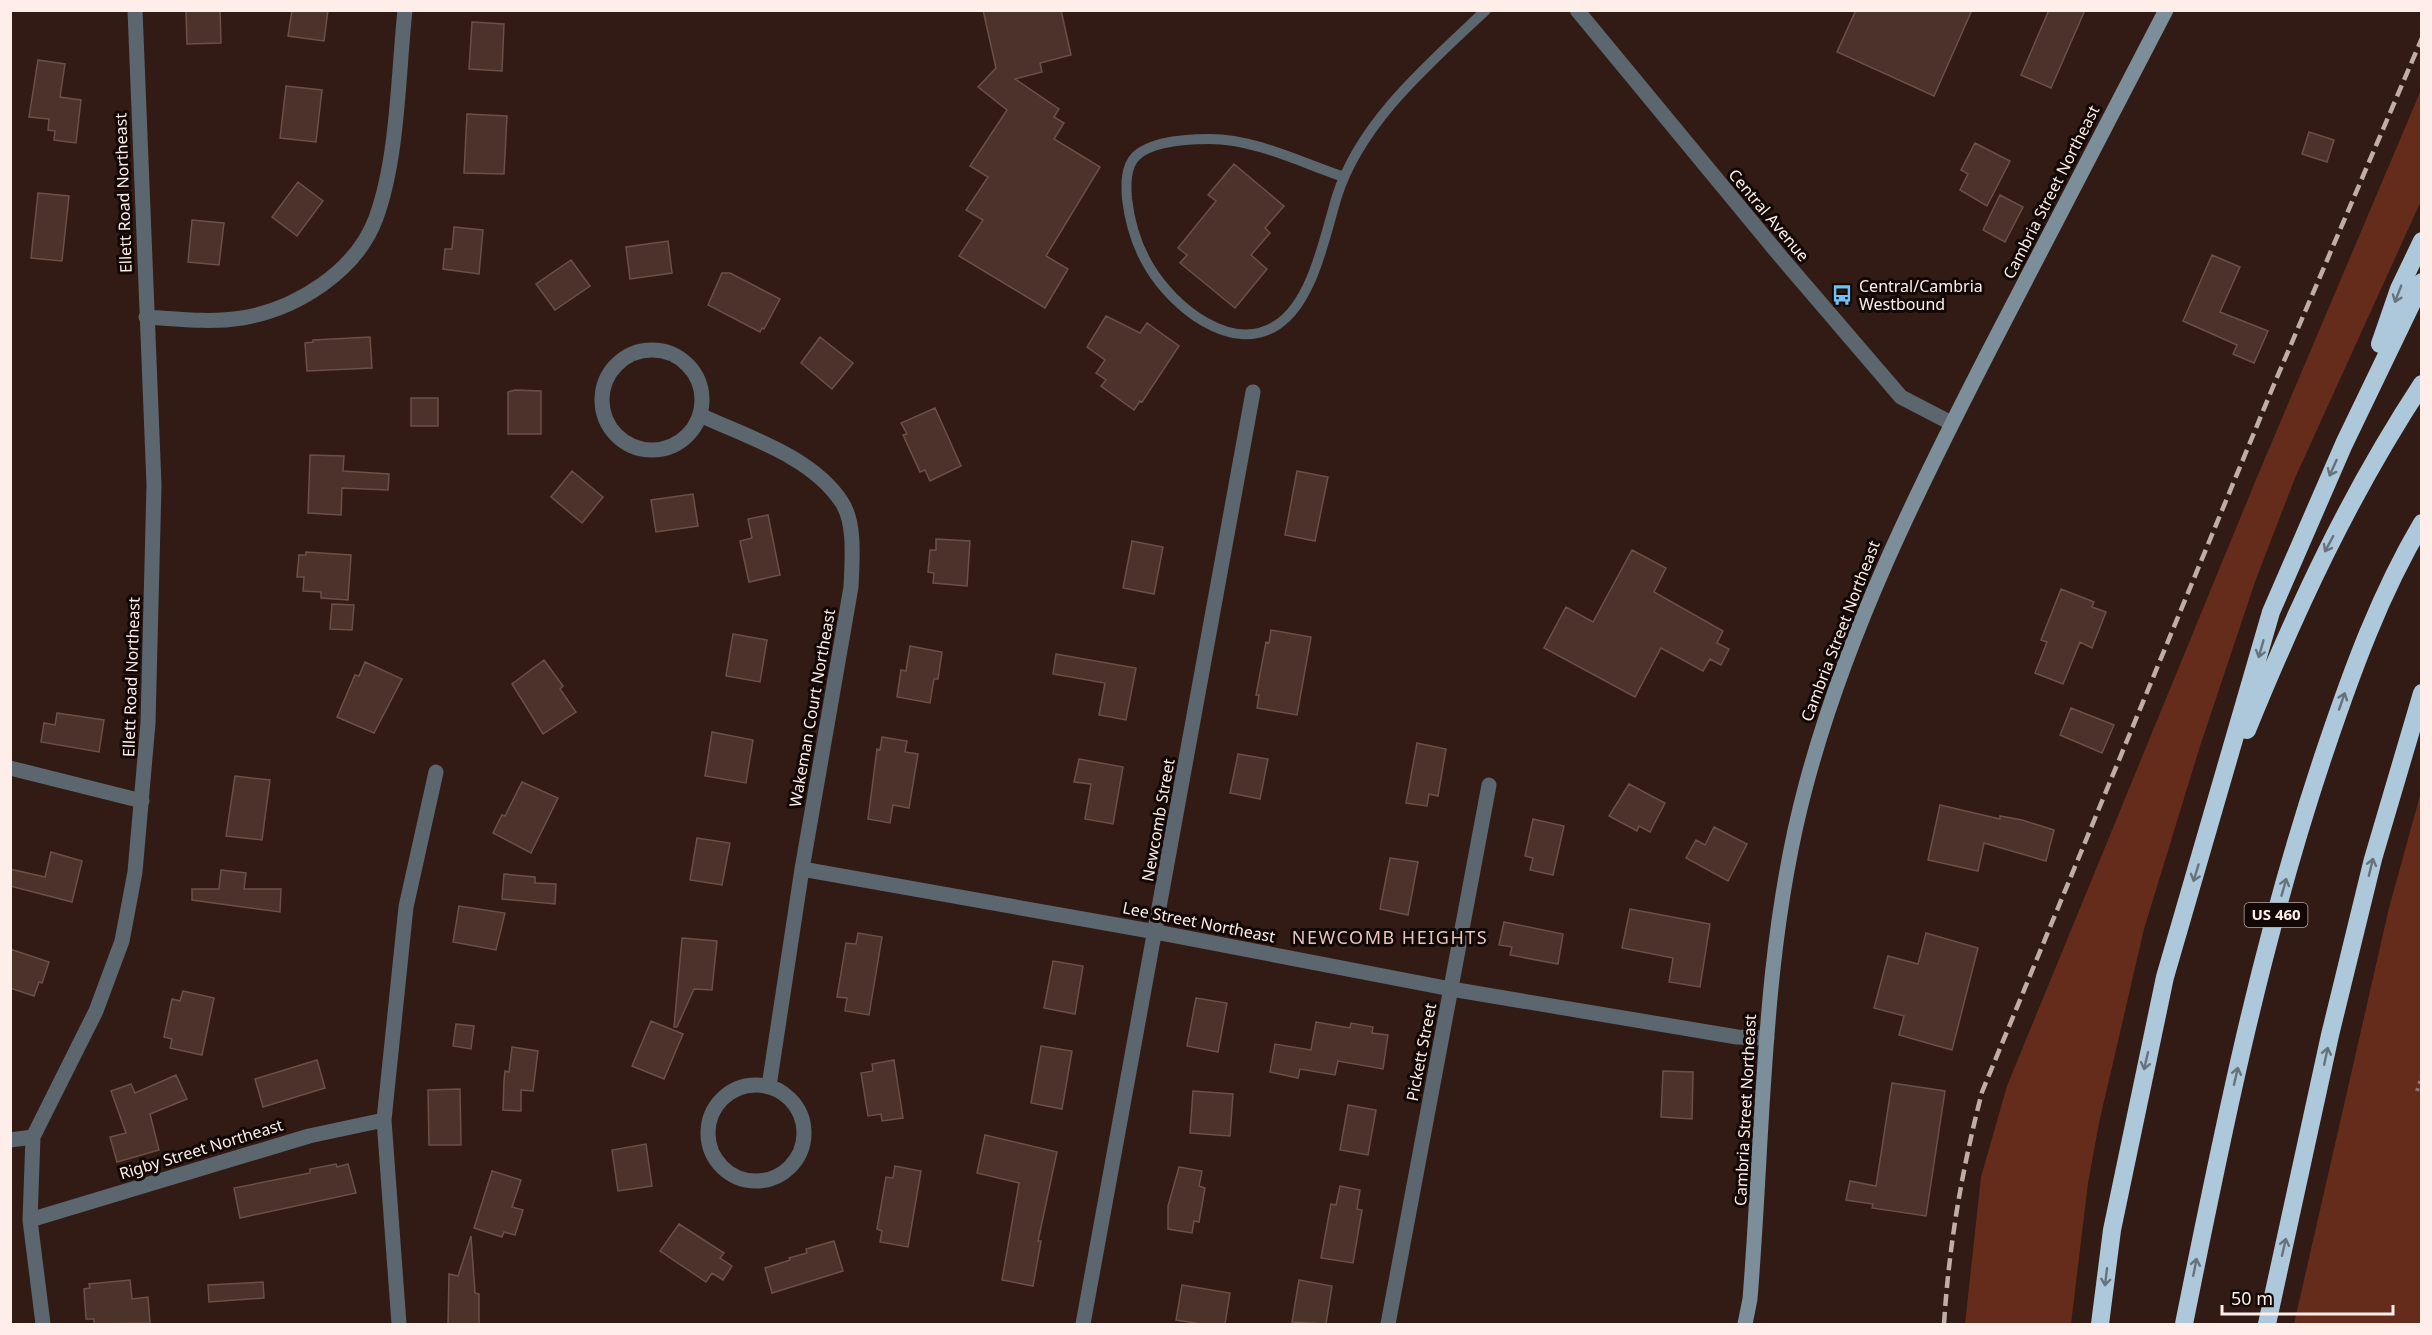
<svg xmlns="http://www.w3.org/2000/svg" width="2432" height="1335" font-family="'Noto Sans',sans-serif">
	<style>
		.green { fill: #662c1b }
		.building { fill: #4b322b; stroke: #6b5048; stroke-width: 1.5 }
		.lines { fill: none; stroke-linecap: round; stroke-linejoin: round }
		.path { stroke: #8a756f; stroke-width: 4; stroke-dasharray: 3 4.5; stroke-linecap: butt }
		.service { stroke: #5c666e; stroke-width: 10 }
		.minor { stroke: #5c666e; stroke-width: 15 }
		.secondary { stroke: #7c8e99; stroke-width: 15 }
		.motorway { stroke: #acc8da; stroke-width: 18 }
		.rail { stroke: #c0ada8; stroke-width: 4.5; stroke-dasharray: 12 6; stroke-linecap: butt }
		.oneway { stroke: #67727b }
		.labels { text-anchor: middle; stroke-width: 6; stroke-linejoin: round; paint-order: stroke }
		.shield { fill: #120806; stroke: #b7a8a4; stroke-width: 1.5 }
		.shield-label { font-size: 15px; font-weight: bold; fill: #feede8 }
		.street-label { font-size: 16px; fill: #feede8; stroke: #120806 }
		.poi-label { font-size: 16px; fill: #feede8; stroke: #120806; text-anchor: start }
		.neighbourhood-label { font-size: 18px; letter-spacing: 1.5px; fill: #e6c6bc; stroke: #120806 }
	</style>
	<rect width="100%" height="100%" fill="#321b14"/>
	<!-- green -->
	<path class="green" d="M2421,90V201L2295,478L2256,579L2200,746L2144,929L2099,1123L2088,1183L2071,1324H1965L1981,1177L2007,1086L2255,482Z
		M2421,792V1324H2294L2389,908Z"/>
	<!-- building -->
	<path class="building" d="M186,10H220L221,43L187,44Z
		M292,10H328L324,41L288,36Z
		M983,10H1061L1071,55L1040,63L1042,72L1015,79L1059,109L1054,117L1064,123L1054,139L1100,167L1046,256L1068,269L1045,308L959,256L983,220L966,210L988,177L970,166L1007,110L978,87L996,68Z
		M1856,10H1972L1934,96L1837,52Z
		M2049,10H2085L2051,88L2021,75Z
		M472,22L504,24L502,71L469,69Z
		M38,60L65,64L60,97L81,100L76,143L54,140L55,131L48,130L49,119L29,117Z
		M286,86L322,90L316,142L280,138Z
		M467,114L507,116L504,174L464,173Z
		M2309,132L2334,140L2327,162L2302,154Z
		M1975,143L2010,161L1987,206L1960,190L1968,174L1961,170Z
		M1234,164L1284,206L1265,228L1270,233L1251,255L1267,269L1235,308L1180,263L1187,255L1178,248L1216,201L1208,195Z
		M298,182L323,201L297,236L272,217Z
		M38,193L69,196L62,261L31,258Z
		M2000,195L2023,207L2005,242L1983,230Z
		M192,220L224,223L219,265L188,262Z
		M454,227L483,230L479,274L443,269L445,249H452Z
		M668,241L672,273L630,279L626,247Z
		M2212,255L2240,267L2220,312L2268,331L2254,363L2233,354L2237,345L2183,321Z
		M571,260L590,286L555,310L536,284Z
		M722,273H730L780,299L764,329L762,328L760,332L708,305Z
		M1106,316L1140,333L1147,323L1179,346L1142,402L1140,401L1134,410L1101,386L1106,380L1096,373L1105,360L1087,347Z
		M370,337L372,368L307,371L305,343L313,342V340Z
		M820,337L853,363L832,389L801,363Z
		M515,390L541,391V434H508V392Z
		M411,398H438V426H411Z
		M935,408L961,466L930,481L925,470L920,472L903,435L907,434L901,423Z
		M310,455L344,456L343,471L389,474L388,490L342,488L341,515L308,513Z
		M572,471L603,497L582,523L551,497Z
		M1297,471L1328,477L1315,541L1285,535Z
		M693,494L698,526L656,532L651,500Z
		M768,515L780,575L749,582L740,541L752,538L748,519Z
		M936,539L970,541L967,586L933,583L934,573L928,572L930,550H936Z
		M1132,541L1163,547L1154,594L1123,588Z
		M1632,550L1666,568L1654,592L1723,631L1717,643L1729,649L1721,665L1710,659L1703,671L1661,648L1635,697L1544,648L1566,607L1593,622Z
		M306,552L351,555L348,600L321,598V592L303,591L304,577H297L299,555H306Z
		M2061,589L2094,602L2092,607L2106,612L2092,648L2080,642L2063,684L2035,673L2047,642L2041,640Z
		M332,604L354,605L352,630L330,629Z
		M1271,630L1311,637L1297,715L1257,708L1259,695H1256L1266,642L1269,643Z
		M733,634L767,640L760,682L726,676Z
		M910,646L942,652L938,679H934L930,703L897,697L901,670L906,671Z
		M1056,654L1136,668L1126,720L1099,715L1105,683L1053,674Z
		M544,660L563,686L560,689L576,712L543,734L512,684Z
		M365,662L402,679L374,733L337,717L355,675L359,676Z
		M2071,708L2114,725L2102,753L2060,735Z
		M57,713L104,720L99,752L41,742L44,723L55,725Z
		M712,732L753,740L746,783L705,776Z
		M882,737L907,741L905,752L918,754L909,808L893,805L890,823L868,819L877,749L880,750Z
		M1417,743L1446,749L1438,796L1429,794L1427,806L1406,803Z
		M1238,754L1268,759L1260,799L1230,793Z
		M1079,759L1123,767L1113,824L1085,819L1091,784L1074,782Z
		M235,776L270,780L262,840L226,836Z
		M522,782L558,798L531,853L493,833L502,815L505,816Z
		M1629,784L1665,803L1650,832L1639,826L1637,831L1609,816Z
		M1940,805L2000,819V816L2022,820L2054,830L2046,861L1984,843L1978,871L1928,860Z
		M1533,819L1564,826L1553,875L1530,870L1533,858L1525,856Z
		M1714,827L1747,844L1728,881L1686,858L1696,840L1705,845Z
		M697,838L730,843L722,885L690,880Z
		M51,852L82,861L72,902L10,886V869L45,877Z
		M1390,858L1418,862L1408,915L1380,909Z
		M221,870L246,873L244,889H281L280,912L192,900V889H219Z
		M504,874L535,877V883L556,884L555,904L502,899Z
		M459,906L505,913L496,950L453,942Z
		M1630,909L1710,924L1700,987L1669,982L1673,958L1622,948Z
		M1504,922L1563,934L1558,964L1510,955L1512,947L1499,945Z
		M858,933L882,937L869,1015L845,1011L847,998L837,997L846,943L856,944Z
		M1926,933L1978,948L1952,1050L1899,1035L1904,1016L1874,1008L1888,956L1918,964Z
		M682,938L717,941L712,990L694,989L677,1027H674Z
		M10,949L49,962L42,983L39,982L34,996L10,988Z
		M1053,961L1083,966L1075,1014L1044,1008Z
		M183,991L214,998L202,1055L170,1048L172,1039L164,1037L172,999L180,1001Z
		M1196,998L1227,1003L1218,1052L1187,1046Z
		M651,1021L683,1034L664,1079L632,1066Z
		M1316,1022L1350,1028L1351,1023L1373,1027L1372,1033L1388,1035L1383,1069L1338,1061L1335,1075L1300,1069L1298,1078L1270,1072L1275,1044L1311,1050Z
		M456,1024L474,1026L471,1049L453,1046Z
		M1041,1046L1072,1051L1062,1109L1031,1103Z
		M512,1047L538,1051L533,1091L521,1090V1111L503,1110L504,1081L505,1071L509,1072Z
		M317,1060L325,1088L263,1107L255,1079Z
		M894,1060L903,1118L882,1121L881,1114L868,1116L861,1073L873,1071L872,1064Z
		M1663,1071L1693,1072L1692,1119L1661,1117Z
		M176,1075L187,1099L150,1114L159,1150L117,1162L110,1137L126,1133L111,1091L131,1084L135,1093Z
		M1892,1083L1945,1091L1926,1216L1872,1208L1873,1204L1846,1200L1850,1181L1876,1186Z
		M460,1089L461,1145H429L428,1090Z
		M1193,1091L1233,1094L1230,1136L1190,1133Z
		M1348,1105L1376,1110L1368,1155L1340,1150Z
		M985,1135L1057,1152L1038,1241H1041L1033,1286L1002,1280L1019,1183L977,1173Z
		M646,1144L652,1186L618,1191L612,1150Z
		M336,1164L337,1167L348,1164L356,1193L240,1218L234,1188L310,1173V1169Z
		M895,1166L921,1171L908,1247L880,1242L882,1231L877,1229L886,1177L893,1178Z
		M1179,1167L1202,1171L1199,1186L1205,1188L1199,1222L1194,1221L1192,1233L1168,1229V1206Z
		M492,1171L521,1180L512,1207L523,1210L515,1235L504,1232L502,1237L474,1228Z
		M1340,1186L1360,1190L1357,1209L1362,1210L1353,1263L1321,1258L1331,1204L1336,1205Z
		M679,1224L724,1253L720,1258L732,1266L723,1280L712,1273L706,1282L660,1251Z
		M471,1236L475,1293L479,1294V1324H448L449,1274L458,1276Z
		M834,1241L843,1271L772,1293L765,1268L790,1260L789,1258L807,1253L806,1249Z
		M130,1280L132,1299L148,1297L150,1323L94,1324V1319H86L84,1289L90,1288L89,1284Z
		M1299,1280L1332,1286L1326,1324L1292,1322Z
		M263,1282L264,1298L209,1302L208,1285Z
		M1182,1285L1230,1293L1225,1324H1202L1176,1320Z"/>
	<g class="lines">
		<!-- path -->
		<path class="path" d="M2417,1091L2422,1075"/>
		<!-- service -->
		<path class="service" d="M1344,177C1302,163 1255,139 1210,139C1189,139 1152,141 1136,156C1125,167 1126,186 1127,199C1130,224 1137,247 1150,268C1173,306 1231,355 1277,325C1313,302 1325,235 1337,196C1361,121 1430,63 1486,10"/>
		<!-- minor -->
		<path class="minor" d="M1577,10L1781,257L1901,397L1951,423
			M146,317C178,319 210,323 242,318C296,309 356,272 376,218C398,158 398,76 405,10
			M602 400a50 50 0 1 1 100 0a50 50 0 1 1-100 0Z
			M700,415C747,437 811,456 841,501C856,522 852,561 851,587L802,869L769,1086
			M10,768L142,801
			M802,869L1156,932L1451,989L1737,1037L1767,1038
			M708 1133a48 48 0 1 1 96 0a48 48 0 1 1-96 0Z
			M10,1140L33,1137
			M30,1220L309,1136L384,1120
			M43,1324L30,1220L33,1137L96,1011L122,941L135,872L148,723L154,485L135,10
			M399,1324L384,1120L406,907L436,772
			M1083,1324L1253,392
			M1388,1324L1489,785"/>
		<!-- secondary -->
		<path class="secondary" d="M1745,1324L1750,1299C1764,1128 1761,952 1806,785C1847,631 1918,489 1991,347C2049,235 2107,123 2166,10"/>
		<!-- motorway -->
		<path class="motorway" d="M2380,344L2399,289L2422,241
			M2247,730C2297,608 2349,495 2422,384
			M2100,1324L2112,1230L2165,977L2271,612L2344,444L2422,282
			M2184,1324C2223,1130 2262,936 2326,748C2352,671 2380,594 2422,523
			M2267,1324L2330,1035L2373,859L2422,693"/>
		<!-- rail -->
		<path class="rail" d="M1944,1324C1949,1245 1962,1169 1982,1092L2275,382L2422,38"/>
	</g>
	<!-- one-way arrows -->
	<defs><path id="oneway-shaft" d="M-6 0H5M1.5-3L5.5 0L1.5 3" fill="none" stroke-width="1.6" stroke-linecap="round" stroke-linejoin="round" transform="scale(1.5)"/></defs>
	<g class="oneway">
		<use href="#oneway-shaft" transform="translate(2398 294) rotate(111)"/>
		<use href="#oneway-shaft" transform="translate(2333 468) rotate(114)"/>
		<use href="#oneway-shaft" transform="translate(2329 544) rotate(118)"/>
		<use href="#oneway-shaft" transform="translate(2261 649) rotate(106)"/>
		<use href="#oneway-shaft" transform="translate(2342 701) rotate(-71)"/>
		<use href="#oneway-shaft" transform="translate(2371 867) rotate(-76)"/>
		<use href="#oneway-shaft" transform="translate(2196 873) rotate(107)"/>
		<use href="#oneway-shaft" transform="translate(2284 887) rotate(-74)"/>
		<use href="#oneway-shaft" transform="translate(2326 1056) rotate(-78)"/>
		<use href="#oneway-shaft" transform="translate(2146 1061) rotate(103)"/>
		<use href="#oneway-shaft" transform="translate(2236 1076) rotate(-77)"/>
		<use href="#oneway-shaft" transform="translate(2284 1247) rotate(-77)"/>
		<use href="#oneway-shaft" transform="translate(2195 1267) rotate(-79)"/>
		<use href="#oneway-shaft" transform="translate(2106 1277) rotate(97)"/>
	</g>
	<!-- icons -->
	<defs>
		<g id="bus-bare" transform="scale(1.62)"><path d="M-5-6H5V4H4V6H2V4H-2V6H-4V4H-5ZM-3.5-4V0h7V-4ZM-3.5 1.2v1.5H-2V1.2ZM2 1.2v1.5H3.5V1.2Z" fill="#6fc2f4" stroke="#120806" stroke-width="2.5" paint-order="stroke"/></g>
	</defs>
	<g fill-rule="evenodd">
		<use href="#bus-bare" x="1842" y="295"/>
	</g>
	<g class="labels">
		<!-- shield labels -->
		<rect class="shield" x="2244.5" y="903" width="63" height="24" rx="4.5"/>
		<g class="shield-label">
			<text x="2276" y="920">US 460</text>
		</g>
		<!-- street labels -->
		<g class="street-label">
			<text transform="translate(2051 192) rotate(-63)" y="6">Cambria Street Northeast</text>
			<text transform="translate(123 193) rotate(-92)" y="6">Ellett Road Northeast</text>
			<text transform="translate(1769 215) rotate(50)" y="6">Central Avenue</text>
			<text transform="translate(1840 631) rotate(-69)" y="6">Cambria Street Northeast</text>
			<text transform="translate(131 677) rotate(-88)" y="6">Ellett Road Northeast</text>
			<text transform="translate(812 708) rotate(-80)" y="6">Wakeman Court Northeast</text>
			<text transform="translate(1158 820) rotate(-80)" y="6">Newcomb Street</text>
			<text transform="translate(1199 922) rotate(11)" y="6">Lee Street Northeast</text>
			<text transform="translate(1421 1052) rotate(-79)" y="6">Pickett Street</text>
			<text transform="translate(1745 1110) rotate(-87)" y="6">Cambria Street Northeast</text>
			<text transform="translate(201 1149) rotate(-17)" y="6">Rigby Street Northeast</text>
		</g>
		<!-- poi labels -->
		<g class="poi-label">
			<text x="1859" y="292">Central/Cambria<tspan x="1859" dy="18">Westbound</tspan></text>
		</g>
		<!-- neighbourhood labels -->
		<g class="neighbourhood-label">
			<text x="1390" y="944">NEWCOMB HEIGHTS</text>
		</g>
	</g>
	<!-- border -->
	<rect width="2432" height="1335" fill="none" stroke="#feede8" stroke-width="24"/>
	<!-- scale -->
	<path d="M2222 1305v9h171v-9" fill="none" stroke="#feede8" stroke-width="3"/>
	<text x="2231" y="1305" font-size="18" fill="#feede8" stroke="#120806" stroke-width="4.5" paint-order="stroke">50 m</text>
</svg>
